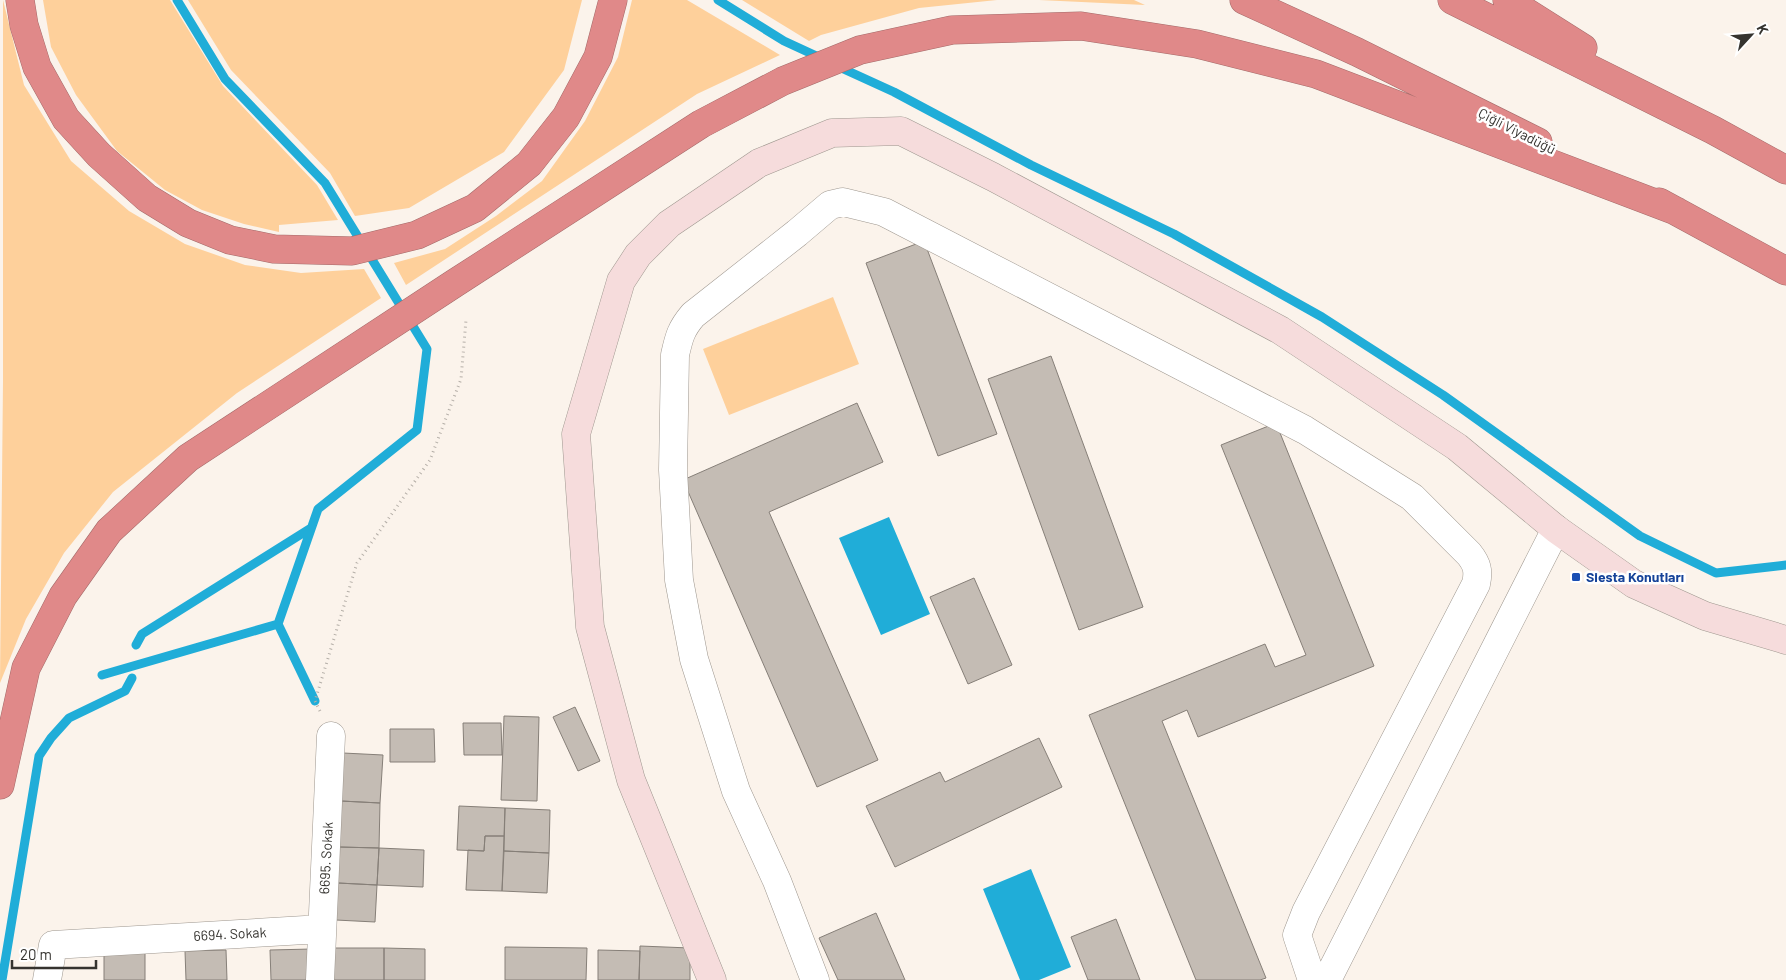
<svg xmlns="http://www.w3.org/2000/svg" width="1786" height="980" font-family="Barlow,sans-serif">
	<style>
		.green { fill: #fed09b }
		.water { fill: #20add8 }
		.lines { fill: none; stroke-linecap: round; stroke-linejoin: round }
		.stream { stroke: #20add8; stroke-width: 9 }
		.building { fill: #c4bcb4; stroke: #867f78 }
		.street-casing { stroke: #9e978f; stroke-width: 29 }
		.secondary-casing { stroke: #9e978f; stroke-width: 29 }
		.highway-casing { stroke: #a46b6a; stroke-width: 29 }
		.path { stroke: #b5afa8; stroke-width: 3; stroke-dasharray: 1 4; stroke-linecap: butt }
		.street { stroke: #fff; stroke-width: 28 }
		.secondary { stroke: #f6dcdc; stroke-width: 28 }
		.highway { stroke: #e08989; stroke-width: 28 }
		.transit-dot { fill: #1a4fb4; stroke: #fff; stroke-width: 2 }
		.labels { text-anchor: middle; stroke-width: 5; stroke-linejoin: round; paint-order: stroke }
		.street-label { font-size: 14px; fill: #35332f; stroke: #fff }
		.transit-label { font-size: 14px; font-weight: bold; fill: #164399; stroke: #fff; text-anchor: start }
	</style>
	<rect width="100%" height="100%" fill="#fbf3eb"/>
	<!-- green -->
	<path class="green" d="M3,0L24,85L71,161L129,211L185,244L245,265L301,273L364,269L381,298L237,393L113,492L64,553L26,619L0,683L3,381Z
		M43,0H170L223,86L317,185L338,220L279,225V232L244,224L202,210L165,190L117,151L76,95L51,47Z
		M188,0H582L564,70L504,152L409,208L355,216L330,173L231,70Z
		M632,0H687L780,55L697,94L406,285L394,263L445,249L496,216L542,181L585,121L618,57Z
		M742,0H997L919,8L821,35L809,41Z
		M1039,0H1134L1145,5Z
		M833,297L859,364L729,415L703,349Z"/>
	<!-- water -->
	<path class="water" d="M889,517L930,614L881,635L839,538Z
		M1031,869L1071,967L1039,980H1020L983,889Z"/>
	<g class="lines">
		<!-- stream -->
		<path class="stream" d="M177,0L225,79L325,183L427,349L417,430L318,509L278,624L315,701
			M718,0L784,41L823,59
			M837,66L894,92L1031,165L1174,234L1322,317L1443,395L1640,536L1716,573L1786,565
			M136,645L142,634L311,528
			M102,675L278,624
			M2,980L39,756L51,738L69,718L125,691L132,678"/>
	</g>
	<!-- building -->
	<path class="building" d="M924,241L997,434L938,456L866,263Z
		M1051,356L1143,607L1079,630L988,379Z
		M857,403L883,462L769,512L878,760L817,787L683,480Z
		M1276,423L1374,666L1198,737L1187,710L1162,721L1266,978L1260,980H1196L1089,715L1265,644L1275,667L1306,655L1221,445Z
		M974,578L1012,665L968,684L930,597Z
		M575,707L600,761L578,771L553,717Z
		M504,716L539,717L537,801L501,800Z
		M463,723H501L502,755H464Z
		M390,729H434L435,762H390Z
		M1039,738L1062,787L895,867L866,806L940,772L945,782Z
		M343,753L383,755L380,803L341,801Z
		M341,801L380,803L379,848L339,847Z
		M459,806L505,808L504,836H485L484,851L457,850Z
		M505,808L550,810L549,853L504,851Z
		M485,836H504L502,891L466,890L468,850L484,851Z
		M339,847L379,848L377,885L338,883Z
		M379,848L424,850L423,887L377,885Z
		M504,851L549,853L547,893L502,891Z
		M338,883L377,885L375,922L336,920Z
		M876,913L905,980H838L819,938Z
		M1116,919L1140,980H1088L1071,937Z
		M640,946L690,948V980H639Z
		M505,947L587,948L586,980H505Z
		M333,948H384V980H333Z
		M384,948L425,949V980H384Z
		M312,949V980H271L270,950Z
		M226,950L227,980H186L185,951Z
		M598,950L640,951L639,980H598Z
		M104,952H145V980H104Z"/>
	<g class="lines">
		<!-- street casing -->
		<g class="street-casing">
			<path id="street" d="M47,980L53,945L322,929
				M320,980L331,736
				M815,980L777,881L736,791L694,659L679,580L673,470L675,355C679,337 681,329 693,315L797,233L830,205L843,202L884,212L1305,430L1412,497L1469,554C1477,564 1479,571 1476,584L1306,912L1297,935L1312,980
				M1327,980L1556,529"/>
		</g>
		<!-- secondary casing -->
		<g class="secondary-casing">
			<path id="secondary" d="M712,980L631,780L590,627L576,434L621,281L638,255L669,224L759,163L832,133L901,131L993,177L1280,330L1457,447L1556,529L1634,584L1705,616L1786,640"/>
		</g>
		<!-- highway casing -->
		<g class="highway-casing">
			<path id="highway" d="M20,0L24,25L37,67L66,119L99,155L147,198L188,223L230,240L274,249L352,251L417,235L475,208L529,164L566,117L598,57L613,0
				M1244,0L1357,52L1538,142
				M1452,0L1713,130L1786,170
				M1507,0L1583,48
				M1659,202L1786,271
				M0,785L26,668L63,596L109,531L188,458L455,283L701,124L783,81L860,50L952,30L1081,26L1197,44L1316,74L1676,211"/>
		</g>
		<!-- path -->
		<path class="path" d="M320,711L315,701L357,563L430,460L461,379L466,320"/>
		<!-- street -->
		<use href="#street" class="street"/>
		<!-- secondary -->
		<use href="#secondary" class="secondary"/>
		<!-- highway -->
		<use href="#highway" class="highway"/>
	</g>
	<!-- markers -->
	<rect class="transit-dot" x="1571" y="572" width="10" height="10" rx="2.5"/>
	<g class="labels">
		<!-- street labels -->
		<g class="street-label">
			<text transform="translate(1517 131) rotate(27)" y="5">Çiğli Viyadüğü</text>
			<text transform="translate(326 858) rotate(-87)" y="5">6695. Sokak</text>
			<text transform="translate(230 934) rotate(-3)" y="5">6694. Sokak</text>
		</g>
		<!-- transit labels -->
		<g class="transit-label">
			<text x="1586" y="582">Siesta Konutları</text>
		</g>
	</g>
	<!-- north arrow -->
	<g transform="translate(1751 35) rotate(64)" stroke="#ffffff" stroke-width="4" paint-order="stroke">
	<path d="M0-4L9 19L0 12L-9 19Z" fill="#35332f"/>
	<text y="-8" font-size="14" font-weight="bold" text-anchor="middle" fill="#35332f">K</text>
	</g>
	<!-- scale -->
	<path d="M12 960v8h84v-8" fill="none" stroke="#35332f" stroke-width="2.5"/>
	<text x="20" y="960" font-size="15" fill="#35332f" stroke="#ffffff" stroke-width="4" paint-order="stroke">20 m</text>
</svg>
